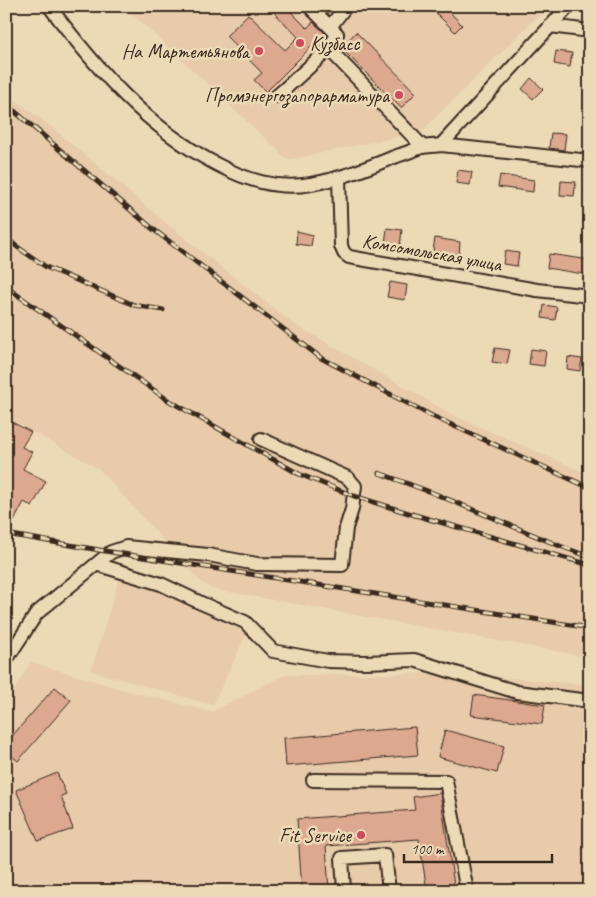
<svg xmlns="http://www.w3.org/2000/svg" width="596" height="897" font-family="Caveat,sans-serif">
	<style>
		.built { fill: #e7cbab }
		.building { fill: #dca890; stroke: #3b2a1e }
		.lines { fill: none; stroke-linecap: round; stroke-linejoin: round }
		.minor-casing { stroke: #3b2a1e; stroke-width: 16 }
		.minor { stroke: #ecdab7; stroke-width: 12 }
		.rail-casing { stroke: #3b2a1e; stroke-width: 5 }
		.rail { stroke: #ecdab7; stroke-width: 3; stroke-dasharray: 9; stroke-linecap: butt }
		.poi-dot { fill: #d1495b; stroke: #ecdab7; stroke-width: 2 }
		.labels { text-anchor: middle; stroke-width: 5; stroke-linejoin: round; paint-order: stroke }
		.poi-label { font-size: 20px; fill: #3b2a1e; stroke: #ecdab7; text-anchor: end }
		.street-label { font-size: 20px; fill: #3b2a1e; stroke: #ecdab7 }
	</style>
	<rect width="100%" height="100%" fill="#ecdab7"/>
	<filter id="ink" filterUnits="userSpaceOnUse"><feTurbulence type="fractalNoise" baseFrequency=".02" numOctaves="2"/><feDisplacementMap in="SourceGraphic" scale="10" xChannelSelector="R" yChannelSelector="G"/><feConvolveMatrix kernelMatrix="1 2 1 2 8 2 1 2 1" color-interpolation-filters="sRGB"/></filter>
	<g filter="url(#ink)">
		<!-- built -->
		<path class="built" d="M124,6H548L421,132L288,160Z
			M6,93L54,129L171,227L292,323L455,416L590,475V656L577,655L212,589L201,582L99,469L6,417Z
			M133,575L248,630L213,705L91,671L119,579Z
			M31,662L124,690L212,712L284,675L454,673L590,685V891H6V703Z"/>
		<!-- building -->
		<path class="building" d="M268,6H285L307,28L313,22L325,33L266,92L254,80L262,73L226,36L248,14L285,50L298,37Z
			M429,6H444L462,25L455,32Z
			M356,32L416,93L401,108L341,48Z
			M556,51L572,53L570,67L554,64Z
			M531,78L543,89L533,99L522,89Z
			M551,133L566,134L564,150L549,148Z
			M458,170L472,172L470,185L456,183Z
			M500,175L534,180L533,192L498,187Z
			M561,181L576,182L574,196L560,195Z
			M387,228L402,230L400,246L385,244Z
			M297,231L313,235L311,246L296,244Z
			M435,238L460,242L459,255L433,251Z
			M505,251L519,253L517,266L503,264Z
			M549,254L590,260L589,275L547,268Z
			M390,282L407,285L405,300L387,297Z
			M544,305L557,307L555,320L542,318Z
			M495,348L510,350L507,364L492,362Z
			M531,349L546,351L544,366L529,364Z
			M568,357L582,359L580,371L567,369Z
			M6,419L31,432L22,447L32,452L23,469L46,481L32,507L24,502L14,521L6,517Z
			M55,687L71,700L18,761L6,751V743Z
			M474,695L545,705L542,724L471,715Z
			M415,727L418,755L286,766L284,738Z
			M445,730L504,746L497,773L438,757Z
			M57,773L66,794L61,796L73,829L38,841L16,790Z
			M440,793L455,891H427L419,839L326,846L329,891H302L297,819L415,810L413,797Z"/>
		<g class="lines">
			<!-- minor casing -->
			<g class="minor-casing">
				<path id="minor" d="M49,6C96,68 146,127 216,164C246,180 277,190 311,184C341,179 369,167 397,156C406,153 414,150 422,147C428,146 435,146 441,145L590,161
					M309,6L337,34L329,49L423,147
					M550,26L590,31
					M330,27L346,6
					M277,96L329,49
					M441,145L569,6
					M339,178L341,246L344,253L349,257L537,290L590,296
					M96,564L161,584L201,603L245,622L273,651L328,661L366,662L414,660L517,692L590,701
					M6,660L37,613L111,552L126,547L208,555L257,564L342,565L346,528L352,509L355,486L348,478L261,439
					M313,780L446,781L467,891
					M344,891L342,858L385,855L389,891"/>
			</g>
			<!-- minor -->
			<use href="#minor" class="minor"/>
			<!-- rail casing -->
			<g class="rail-casing">
				<path id="rail" d="M6,104L153,229L321,358L432,416L590,488
					M6,237L16,246L46,267L134,305L163,310
					M6,287L168,400L299,474L354,496L415,515L590,565
					M379,473L433,493L560,546L590,557
					M6,534L111,552L590,628"/>
			</g>
			<!-- rail -->
			<use href="#rail" class="rail"/>
		</g>
	</g>
	<!-- markers -->
	<g class="poi-dot">
		<circle cx="300" cy="43" r="5"/>
		<circle cx="259" cy="51" r="5"/>
		<circle cx="399" cy="95" r="5"/>
		<circle cx="361" cy="835" r="5"/>
	</g>
	<g class="labels">
		<!-- poi labels -->
		<g class="poi-label">
			<text x="310" y="50" text-anchor="start">Кузбасс</text>
			<text x="249" y="58">На Мартемьянова</text>
			<text x="389" y="102">Промэнергозапорарматура</text>
			<text x="351" y="842">Fit Service</text>
		</g>
		<!-- street labels -->
		<g class="street-label">
			<text transform="translate(432 252) rotate(10)" y="7">Комсомольская улица</text>
		</g>
	</g>
	<!-- margin -->
	<rect width="596" height="897" fill="none" stroke="#ecdab7" stroke-width="25"/>
	<rect x="12" y="12" width="571" height="872" fill="none" stroke="#3b2a1e" stroke-width="2" filter="url(#ink)"/>
	<!-- scale -->
	<path d="M404 854v8h148v-8" fill="none" stroke="#3b2a1e" stroke-width="2.5"/>
	<text x="411" y="854" font-size="15" fill="#3b2a1e" stroke="#ecdab7" stroke-width="4" paint-order="stroke">100 m</text>
</svg>
